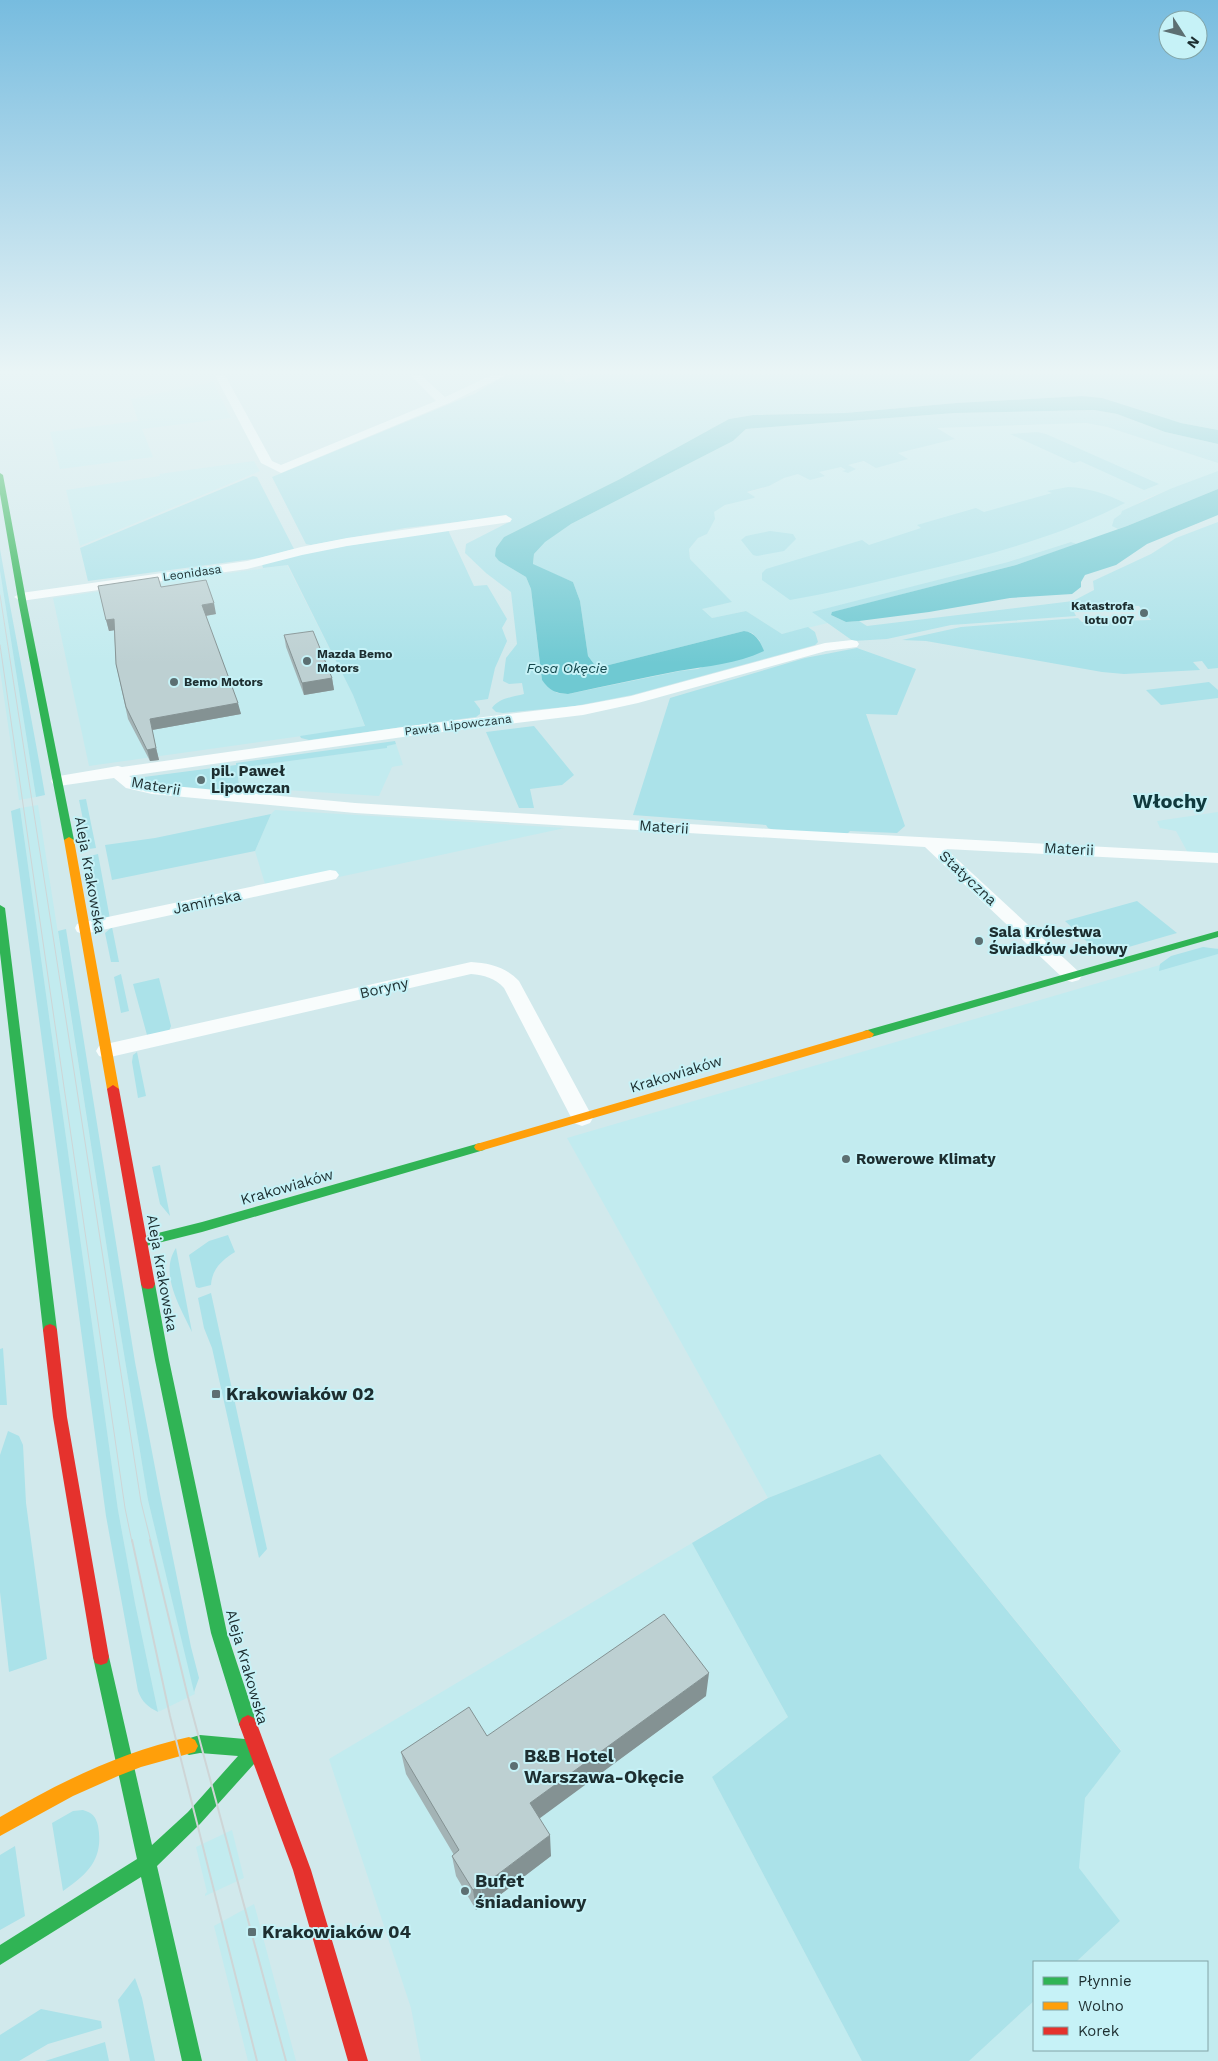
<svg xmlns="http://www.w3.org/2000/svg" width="1218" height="2061" font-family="'Work Sans',sans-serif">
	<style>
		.built { fill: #c2ebef }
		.green { fill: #abe2e9 }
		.water { fill: #6fc9d2 }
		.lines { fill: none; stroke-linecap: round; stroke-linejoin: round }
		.street { fill: #f8fcfc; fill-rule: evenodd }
		.fast { fill: #30b455; fill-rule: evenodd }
		.slow { fill: #ff9f0a; fill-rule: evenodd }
		.jam { fill: #e5322d; fill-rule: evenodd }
		.tram-far1 { stroke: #ced5d6; stroke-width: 1 }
		.tram { stroke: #ced5d6; stroke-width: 2 }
		.wall { fill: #a3b3b5 }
		.shaded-wall { fill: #849293 }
		.building { fill: #bdd0d2; stroke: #849293 }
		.poi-dot { fill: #5c6f72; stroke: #c6f2f7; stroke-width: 2 }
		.labels { text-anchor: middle; stroke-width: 4; stroke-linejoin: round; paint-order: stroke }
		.far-street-label { font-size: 12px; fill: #1d2e30; stroke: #c6f2f7 }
		.far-poi-label { font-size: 12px; font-weight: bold; fill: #1d2e30; stroke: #c6f2f7; text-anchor: start }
		.far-water-label { font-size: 14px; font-style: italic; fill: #12464b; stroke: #c6f2f7 }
		.poi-label { font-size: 15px; font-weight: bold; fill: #1d2e30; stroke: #c6f2f7; text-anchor: start }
		.street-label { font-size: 15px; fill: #1d2e30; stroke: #c6f2f7 }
		.near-poi-label { font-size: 18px; font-weight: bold; fill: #1d2e30; stroke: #c6f2f7; text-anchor: start }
		.district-label { font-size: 20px; font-weight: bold; fill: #103a3e; stroke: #c6f2f7 }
	</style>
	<rect width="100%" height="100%" fill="#d1e9ec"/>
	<!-- built -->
	<path class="built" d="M213,382L231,418L142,429L153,457L60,469L50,432L138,421L131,399Z
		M1086,423L1107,427L1218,463V471L1145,499L1121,514L1115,528L1118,529L1077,544L1071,542L1008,562L813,612L828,623L782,634L746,611L712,618L702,609L732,602L690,559L689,549L698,538L707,534L713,512L725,505L755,497L746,493L769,486L784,478L816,468L848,465L954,439L936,428Z
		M254,461L260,471L80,546L66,490L160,476L159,474Z
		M287,565L353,695L365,727L89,766L53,598Z
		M0,571L36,797L19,800L0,670Z
		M396,744L403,765L392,767L379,796L240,787L237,768L386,748L387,746Z
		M38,805L112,1281L148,1500L195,1694L158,1712L135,1603L118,1510L20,808Z
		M275,810L565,828L339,877L335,870L265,884L255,851L271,814Z
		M1218,812V853H1188L1176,831L1160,828L1157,821Z
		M1218,948V2061H969L1034,2001V2050H1207V1962H1076L1120,1921L1078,1868L1085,1798L1121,1750L880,1454L768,1498L567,1138Z
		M692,1543L788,1717L712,1777L862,2061H421L411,2008L329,1759Z
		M232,1830L244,1878L205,1896V1894L207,1892L196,1847Z
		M254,1904L256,1911L296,2061H248L214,1926Z"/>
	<!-- green -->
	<path class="green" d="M506,375H562L566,383L587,375H1218V430L1181,423L1082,396L956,403L845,413L753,415L729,419L620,479L504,537L496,548L499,561L526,577L531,589L542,680L557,693L568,694L680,671L698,669L760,641L752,633L744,631L597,668L588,656L580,601L573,582L533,565L534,554L545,541L571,524L733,441L746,429L955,413L1094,410L1117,414L1165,432L1218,444V463L1107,427L1086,423L937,428L955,439L898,453L908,459L876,468L864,461L848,465L856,469L848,473L842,471L846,470L841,467L819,472L825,476L810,480L798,474L784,478L769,486L747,492L755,497L754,498L725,505L714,512L715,519L707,534L698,538L689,549L690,559L732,602L702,609L712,618L746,611L782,634L808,627L815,632L818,642L815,645L632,695L575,706L503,713L496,712L492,708C499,698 513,697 524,694L522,683L509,684L503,681L506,658L517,644L511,592L486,573L465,553L466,544L511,521L500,517L405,528L311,545L306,544L272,477L474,394Z
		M1037,432L1046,434L1159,484L1144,490L1080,461L1074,463L1010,434Z
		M1218,471V489L1127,526L1118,529L1112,526L1114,519L1121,514L1122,511L1170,489Z
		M253,476L257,477L294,549L260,558L88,581L80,548Z
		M1068,487C1090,488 1106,494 1125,503C1059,537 985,556 913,573C872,583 831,593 790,600L762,580V573L766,569L862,540L869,545L921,528L917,525L976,508L984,512L1052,493L1047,491Z
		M1218,522V668L1208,669L1202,661L1193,662L1200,670L1124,674L1102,672L926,641L902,640L961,627L1078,618L1082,622L1151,620L1139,606H1133V608L1074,612L1076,616L951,625L887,639L853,641L812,612L1008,562L1071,542L1077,544L1016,565L833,612L831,615L846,622L859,621L867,626L1073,601L1094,590L1093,581L1151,554L1176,538Z
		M448,530L474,586L487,585L507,619L502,628L507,641L495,668L488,699L474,701L480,709V714L476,717L468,718L309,740L301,738L300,736L365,726L353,695L288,565L263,568L262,564L307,552Z
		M770,531L793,534L796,539L784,551L757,556L753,555L741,540L746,536Z
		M0,549C14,631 31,713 45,795L36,797L0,571Z
		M857,648L916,669L897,715L866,714L905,826L897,833L850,831L847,834L777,831L768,828L766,825L633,815L670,698L805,658Z
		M1209,682L1218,690V698L1161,705L1146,690Z
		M534,726L574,775L562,785L530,789L534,808H519L486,732Z
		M395,741L396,744L387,746V748L237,768L240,793L156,785L143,782L144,777L236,765V763Z
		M86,799L96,848L89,849L79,800Z
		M20,808L118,1510L135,1603L158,1712C148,1707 142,1702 138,1691L106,1516L11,811Z
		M271,814L255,851L112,880L105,845L155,838Z
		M98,854L110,919L102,917L90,856Z
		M1137,901L1177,933L1101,955L1065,921Z
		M112,927L119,962H111L105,933Z
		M66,929L135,1362L160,1494L191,1647L199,1678L194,1692L148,1500L112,1281L58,931Z
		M1203,947L1218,949V954L1159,971L1160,964L1171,956Z
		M121,974L129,1011L121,1013L114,977Z
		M159,978L171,1026L169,1031L147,1035L133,984Z
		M137,1052L146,1096L138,1098L132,1062L133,1055Z
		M160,1165L170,1216L160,1204L152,1167Z
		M228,1235L235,1252C222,1260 212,1269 211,1285L199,1288L196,1287L189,1255L209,1241Z
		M176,1248L192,1332C180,1307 159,1273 176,1248Z
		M211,1293L267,1549L259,1558L212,1348L204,1328L198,1298Z
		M3,1348L7,1405H0V1349Z
		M8,1431L19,1436L23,1445L26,1503L47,1659L9,1672L0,1592V1455Z
		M880,1454L1121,1751L1085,1798L1079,1868L1120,1921L1076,1962H1034V2001L969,2061H862L712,1777L788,1717L692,1543L768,1498Z
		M83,1810C93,1813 96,1817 98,1826C104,1859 88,1874 63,1891L52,1823L73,1811Z
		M15,1846L25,1916L0,1930V1855Z
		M135,1978L142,1998L155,2061H130L118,2000Z
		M41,2009L101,2021L102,2028L48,2044L19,2061H0V2035Z
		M105,2042L109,2061H45Z"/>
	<!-- water -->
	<path class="water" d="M1082,396L1102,398L1181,423L1218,430V444L1165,432L1117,414L1094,410L955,413L746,429L733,441L571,524L545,542L534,554L533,564L573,582L580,601L588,656L597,668L744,631C755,632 760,641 764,651C736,664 708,666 678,671C641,678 605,686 568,694C555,693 550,691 542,680L531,589L526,577L499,561L495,556L496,548L504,537L620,479L729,419L753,415L845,413L956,403Z
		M1218,489V515L1147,544L1116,565L1085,575L1081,582V587L1072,594L1010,598L929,612L859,621L846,622L831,615L832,612L1016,565L1127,526Z"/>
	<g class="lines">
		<!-- street -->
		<path class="street" d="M215,375H225L272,461L281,465L436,401L410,375H421L445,397L492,375H506L449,403L281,473L261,463Z
			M506,515L512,519L510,522L347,546L302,555L247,569L21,601L14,597L21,593L247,561L301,547L347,538Z
			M852,640L857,641L859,644L857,647L826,651L638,703L583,715L410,736L129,776L137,781L152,784L355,803L769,829L1218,853V863L946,849L1079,972L1082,976L1079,980L1072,982L1065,980L925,847L355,813L152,794L126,788L114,778L59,786L53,784L51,781L53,778L59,776L118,766L122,767L410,726L583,705L631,696L825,643Z
			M330,870L336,871L339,875L336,879L84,934L77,932L75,928L77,924L84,922Z
			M471,962C489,963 506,967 519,981L593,1118L590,1123L582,1126L574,1123L504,988C495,978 484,975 471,974L106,1058L99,1056L96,1051L99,1046L106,1044Z"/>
		<!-- fast -->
		<path class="fast" d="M0,473L3,475L27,605L74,840L69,843L64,840L19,605L0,494Z
			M0,905L5,908L57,1330L55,1334L50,1336L45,1334L43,1330L0,953Z
			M1218,931V937L868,1038L862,1034L864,1031Z
			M480,1143L484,1144L486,1147L484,1150L202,1232L142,1247L137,1246L135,1242L137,1238L142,1237L202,1222Z
			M148,1279L153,1280L155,1284L169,1360L227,1633L257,1724L254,1730L248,1733L242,1730L239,1724L211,1633L155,1360L141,1284L143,1280Z
			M101,1649L107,1651L109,1657L152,1845L188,1812L238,1756L200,1753L189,1755L183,1752L180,1746L183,1740L200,1735L256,1740L262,1743L265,1749L262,1755L200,1824L157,1866L202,2061H182L141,1877L0,1965V1945L137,1859L93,1657L95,1651Z"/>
		<!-- slow -->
		<path class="slow" d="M69,837L74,840L119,1089L113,1093L107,1089L64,840Z
			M868,1030L874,1034L872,1037L480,1151L476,1150L474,1147L476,1144L480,1143Z
			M189,1737L195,1740L198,1746L195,1752L141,1767L118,1776L73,1796L0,1836V1817C60,1782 121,1752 189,1737Z"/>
		<!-- jam -->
		<path class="jam" d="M113,1085L119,1089L155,1284L153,1288L148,1289L143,1288L141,1284L107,1089Z
			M50,1324L55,1326L57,1330L67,1417L109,1657L107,1663L101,1665L95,1663L93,1657L53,1417L43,1330L45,1326Z
			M248,1715L254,1718L257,1724L311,1870L368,2061H348L293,1870L239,1724L242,1718Z"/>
		<!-- tram-far1 -->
		<path class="tram-far1" d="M0,595L141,1502L151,1542
			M0,645L125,1508L132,1542"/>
		<!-- tram -->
		<path class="tram" d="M132,1540L170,1716L257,2061
			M150,1540L188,1697L286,2061"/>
	</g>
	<!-- wall -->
	<path class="wall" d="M98,586L161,587L216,614L206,616L241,714L152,730L159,760L150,761L128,719L116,664L114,630L109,631Z
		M284,635L332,678L334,690L304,695L286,647Z
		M706,1696L539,1818L551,1856L484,1907L483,1905L476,1910L456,1876L452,1856L454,1855L406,1774L401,1752Z"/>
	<!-- shaded-wall -->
	<path class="shaded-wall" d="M214,603L216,614L204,616L202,605Z
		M114,619L116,630L109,631L106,620Z
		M332,678L334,690L304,695L302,683Z
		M238,703L241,714L152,730L150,719Z
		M156,748L159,760L150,761L147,750Z
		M709,1673L706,1696L532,1824L530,1803Z
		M550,1835L551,1856L484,1907L481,1887Z
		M480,1885L483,1905L476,1910L473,1890Z"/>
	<!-- building -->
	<path class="building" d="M158,577L161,587L206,580L214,603L202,605L238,703L150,719L156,748L147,750L126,707L116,664L114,619L106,620L98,586Z
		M313,631L332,678L302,683L284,635Z
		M664,1614L709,1673L530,1803L550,1835L481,1887L480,1885L473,1890L452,1856L459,1850L401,1752L469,1707L487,1736Z"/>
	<!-- sky -->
	<linearGradient id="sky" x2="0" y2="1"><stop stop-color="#77bcdf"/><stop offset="0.56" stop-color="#eaf5f6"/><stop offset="1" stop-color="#eaf5f6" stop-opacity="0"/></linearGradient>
	<rect width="1218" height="664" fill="url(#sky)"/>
	<!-- markers -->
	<g class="poi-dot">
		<circle cx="1144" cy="613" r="5"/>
		<circle cx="307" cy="661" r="5"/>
		<circle cx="174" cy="682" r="5"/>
		<circle cx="201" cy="780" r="5"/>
		<circle cx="979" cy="941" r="5"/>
		<circle cx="846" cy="1159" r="5"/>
		<rect x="211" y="1389" width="10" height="10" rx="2.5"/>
		<circle cx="514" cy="1766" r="5"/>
		<circle cx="465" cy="1891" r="5"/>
		<rect x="247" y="1927" width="10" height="10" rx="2.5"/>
	</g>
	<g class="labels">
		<!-- far-street labels -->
		<g class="far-street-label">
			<text transform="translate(192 573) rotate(-8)" y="4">Leonidasa</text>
			<text transform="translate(458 725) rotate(-7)" y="4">Pawła Lipowczana</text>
		</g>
		<!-- far-poi labels -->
		<g class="far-poi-label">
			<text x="1134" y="610" text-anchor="end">Katastrofa<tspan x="1134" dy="14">lotu 007</tspan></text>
			<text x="317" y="658">Mazda Bemo<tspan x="317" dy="14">Motors</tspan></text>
			<text x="184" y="686">Bemo Motors</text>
		</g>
		<!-- far-water labels -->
		<g class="far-water-label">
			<text x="567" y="673">Fosa Okęcie</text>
		</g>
		<!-- poi labels -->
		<g class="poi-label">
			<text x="211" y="776">pil. Paweł<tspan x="211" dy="17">Lipowczan</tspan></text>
			<text x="989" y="937">Sala Królestwa<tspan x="989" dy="17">Świadków Jehowy</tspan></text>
			<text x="856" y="1164">Rowerowe Klimaty</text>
		</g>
		<!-- street labels -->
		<g class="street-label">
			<text transform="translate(156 786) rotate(10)" y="5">Materii</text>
			<text transform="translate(664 827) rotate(4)" y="5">Materii</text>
			<text transform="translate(1069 849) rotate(3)" y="5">Materii</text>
			<text transform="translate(90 875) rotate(80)" y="5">Aleja Krakowska</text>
			<text transform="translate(968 878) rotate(43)" y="5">Statyczna</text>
			<text transform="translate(207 902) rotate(-12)" y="5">Jamińska</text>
			<text transform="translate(384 988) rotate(-13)" y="5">Boryny</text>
			<text transform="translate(676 1074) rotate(-17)" y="5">Krakowiaków</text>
			<text transform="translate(287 1187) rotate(-16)" y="5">Krakowiaków</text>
			<text transform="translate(162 1273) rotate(80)" y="5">Aleja Krakowska</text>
			<text transform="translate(247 1667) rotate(74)" y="5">Aleja Krakowska</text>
		</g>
		<!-- near-poi labels -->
		<g class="near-poi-label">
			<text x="226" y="1400">Krakowiaków 02</text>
			<text x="524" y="1762">B&amp;B Hotel<tspan x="524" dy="21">Warszawa-Okęcie</tspan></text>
			<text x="475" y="1887">Bufet<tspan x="475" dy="21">śniadaniowy</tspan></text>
			<text x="262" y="1938">Krakowiaków 04</text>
		</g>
		<!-- district labels -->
		<g class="district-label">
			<text x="1170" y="808">Włochy</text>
		</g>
	</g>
	<!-- legend -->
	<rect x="1033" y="1961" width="175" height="90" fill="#c6f2f7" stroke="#82a4a7"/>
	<rect x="1043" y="1977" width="25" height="8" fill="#30b455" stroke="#82a4a7"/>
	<text x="1078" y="1986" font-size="15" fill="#1d2e30">Płynnie</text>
	<rect x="1043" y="2002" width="25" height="8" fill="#ff9f0a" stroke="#82a4a7"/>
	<text x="1078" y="2011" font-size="15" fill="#1d2e30">Wolno</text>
	<rect x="1043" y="2027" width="25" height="8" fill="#e5322d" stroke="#82a4a7"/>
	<text x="1078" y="2036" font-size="15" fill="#1d2e30">Korek</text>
	<!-- north arrow -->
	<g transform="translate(1183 35) rotate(126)"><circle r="24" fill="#c6f2f7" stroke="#82a4a7"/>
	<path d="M0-4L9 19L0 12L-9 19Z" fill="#5c6f72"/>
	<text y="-8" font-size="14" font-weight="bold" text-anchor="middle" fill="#1d2e30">N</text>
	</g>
</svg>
